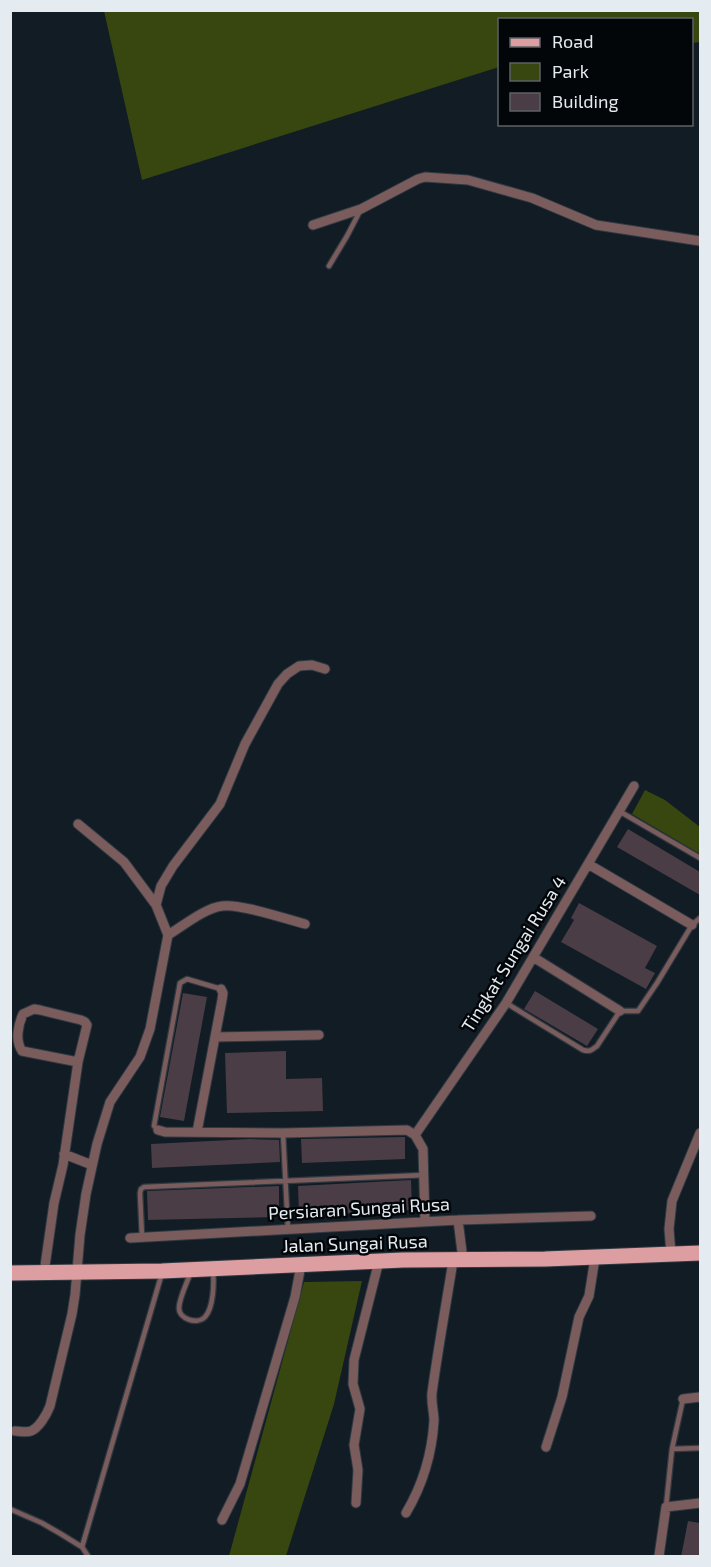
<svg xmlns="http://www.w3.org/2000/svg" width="711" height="1567" font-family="'Exo 2',sans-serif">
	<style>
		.green { fill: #384610 }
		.building { fill: #4a3d46 }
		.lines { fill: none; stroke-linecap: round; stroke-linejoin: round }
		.lane-casing { stroke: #2f3942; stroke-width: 7 }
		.street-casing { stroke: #2f3942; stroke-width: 11 }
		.primary-casing { stroke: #2f3942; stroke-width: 17 }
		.lane { stroke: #7b5c5d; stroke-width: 4.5 }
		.street { stroke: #7b5c5d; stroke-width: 9 }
		.primary { stroke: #dd9ea1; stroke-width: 15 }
		.labels { text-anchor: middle; stroke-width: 5; stroke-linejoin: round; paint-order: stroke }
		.street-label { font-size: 18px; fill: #e4ebf1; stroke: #030609 }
	</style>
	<rect width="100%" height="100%" fill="#111c25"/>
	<!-- green -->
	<path class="green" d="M104,11H700V42L692,43V20H500L499,67L142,180Z
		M645,790L665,800L700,827V854L632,814Z
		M362,1281L334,1404L286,1556H229L304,1282Z"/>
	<!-- building -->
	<path class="building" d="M628,829L700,872V895L617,847Z
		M579,903L657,946L645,968L655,973L646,989L561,942L574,920L571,918Z
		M535,991L598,1029L587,1046L524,1009Z
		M183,993L207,997L184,1121L160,1117Z
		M286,1051V1079L322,1078L323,1111L227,1113L225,1053Z
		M405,1137V1159L302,1163L301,1139Z
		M250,1139L279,1140L280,1162L152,1168L151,1144Z
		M411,1180L412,1210L299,1216L298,1186Z
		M279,1186V1217L148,1220L147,1191Z
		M688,1521L700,1523V1557H681Z"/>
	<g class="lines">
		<!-- lane casing -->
		<g class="lane-casing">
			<path id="lane" d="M329,266L347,236L360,211
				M619,811L700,858
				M506,1003L583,1050C590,1052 592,1050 597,1046L620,1011H638L657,983L692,925L700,918
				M158,1130L154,1126L180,983L187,979L221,989
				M283,1133L288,1230
				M142,1237L140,1193L141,1189L144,1187L425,1175
				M191,1271C188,1281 179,1298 179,1308C179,1319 197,1325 205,1317C214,1307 214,1282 213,1270
				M672,1449L700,1448
				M666,1507L672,1449L683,1399
				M10,1509L42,1523L61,1534L82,1547L88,1556
				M82,1547L162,1273"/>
		</g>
		<!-- street casing -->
		<g class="street-casing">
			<path id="street" d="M313,225L361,209L418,179L425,177L468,180L532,198L596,225L700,241
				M78,824L124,862L156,905
				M588,864L692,925
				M168,935C183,926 205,908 222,906C239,903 286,919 305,924
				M533,957L620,1011
				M215,1037L319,1035
				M158,1130L165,1132L283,1133L407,1130L415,1135L423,1149L425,1222
				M197,1132L222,1000L223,993L221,989
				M415,1135L506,1003L634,786
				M64,1154L92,1165
				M458,1220L463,1260
				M130,1238L458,1220L591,1216
				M671,1254L669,1229L672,1201L700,1133
				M44,1273L54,1203L63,1165L78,1062L87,1025L85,1022L81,1020L40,1010L34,1009L23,1014C18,1025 15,1041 22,1051L78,1062
				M683,1399L700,1397
				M15,1431C20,1431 26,1433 31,1431C39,1428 47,1414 50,1406L72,1314L75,1295L80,1235L86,1194L97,1144L110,1102L140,1057L150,1029L168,935L156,905L161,886L173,866L220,804L245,744L278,684L287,674L299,666L312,665L325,669
				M546,1447L562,1397L579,1317L589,1296L595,1258
				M356,1503L358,1470L354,1445L360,1409L353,1384L354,1360L379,1261
				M406,1513C422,1486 432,1453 434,1421C434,1412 431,1403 432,1393C438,1349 446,1305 453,1261
				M222,1520L240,1484L295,1297L301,1265
				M659,1556L666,1507L700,1503"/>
		</g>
		<!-- primary casing -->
		<g class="primary-casing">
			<path id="primary" d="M10,1273L162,1271L403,1260L545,1259L700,1253"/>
		</g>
		<!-- lane -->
		<use href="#lane" class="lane"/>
		<!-- street -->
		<use href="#street" class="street"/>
		<!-- primary -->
		<use href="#primary" class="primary"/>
	</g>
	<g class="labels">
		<!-- street labels -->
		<g class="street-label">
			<text transform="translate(514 954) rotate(-58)" y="6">Tingkat Sungai Rusa 4</text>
			<text transform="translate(359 1209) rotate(-3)" y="6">Persiaran Sungai Rusa</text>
			<text transform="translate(355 1244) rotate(-2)" y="6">Jalan Sungai Rusa</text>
		</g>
	</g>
	<!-- border -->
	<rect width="711" height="1567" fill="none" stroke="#e4ebf1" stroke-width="24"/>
	<!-- legend -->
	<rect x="498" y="18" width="195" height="108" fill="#030609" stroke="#5d6266" stroke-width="1.5"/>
	<rect x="510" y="38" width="30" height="9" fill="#dd9ea1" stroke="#5d6266" stroke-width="1.5"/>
	<text x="552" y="48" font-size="18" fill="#e4ebf1">Road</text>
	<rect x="510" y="63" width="30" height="18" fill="#384610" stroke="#5d6266" stroke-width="1.5"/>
	<text x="552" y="78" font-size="18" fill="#e4ebf1">Park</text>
	<rect x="510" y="93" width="30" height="18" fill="#4a3d46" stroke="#5d6266" stroke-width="1.5"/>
	<text x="552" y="108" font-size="18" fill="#e4ebf1">Building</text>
</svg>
